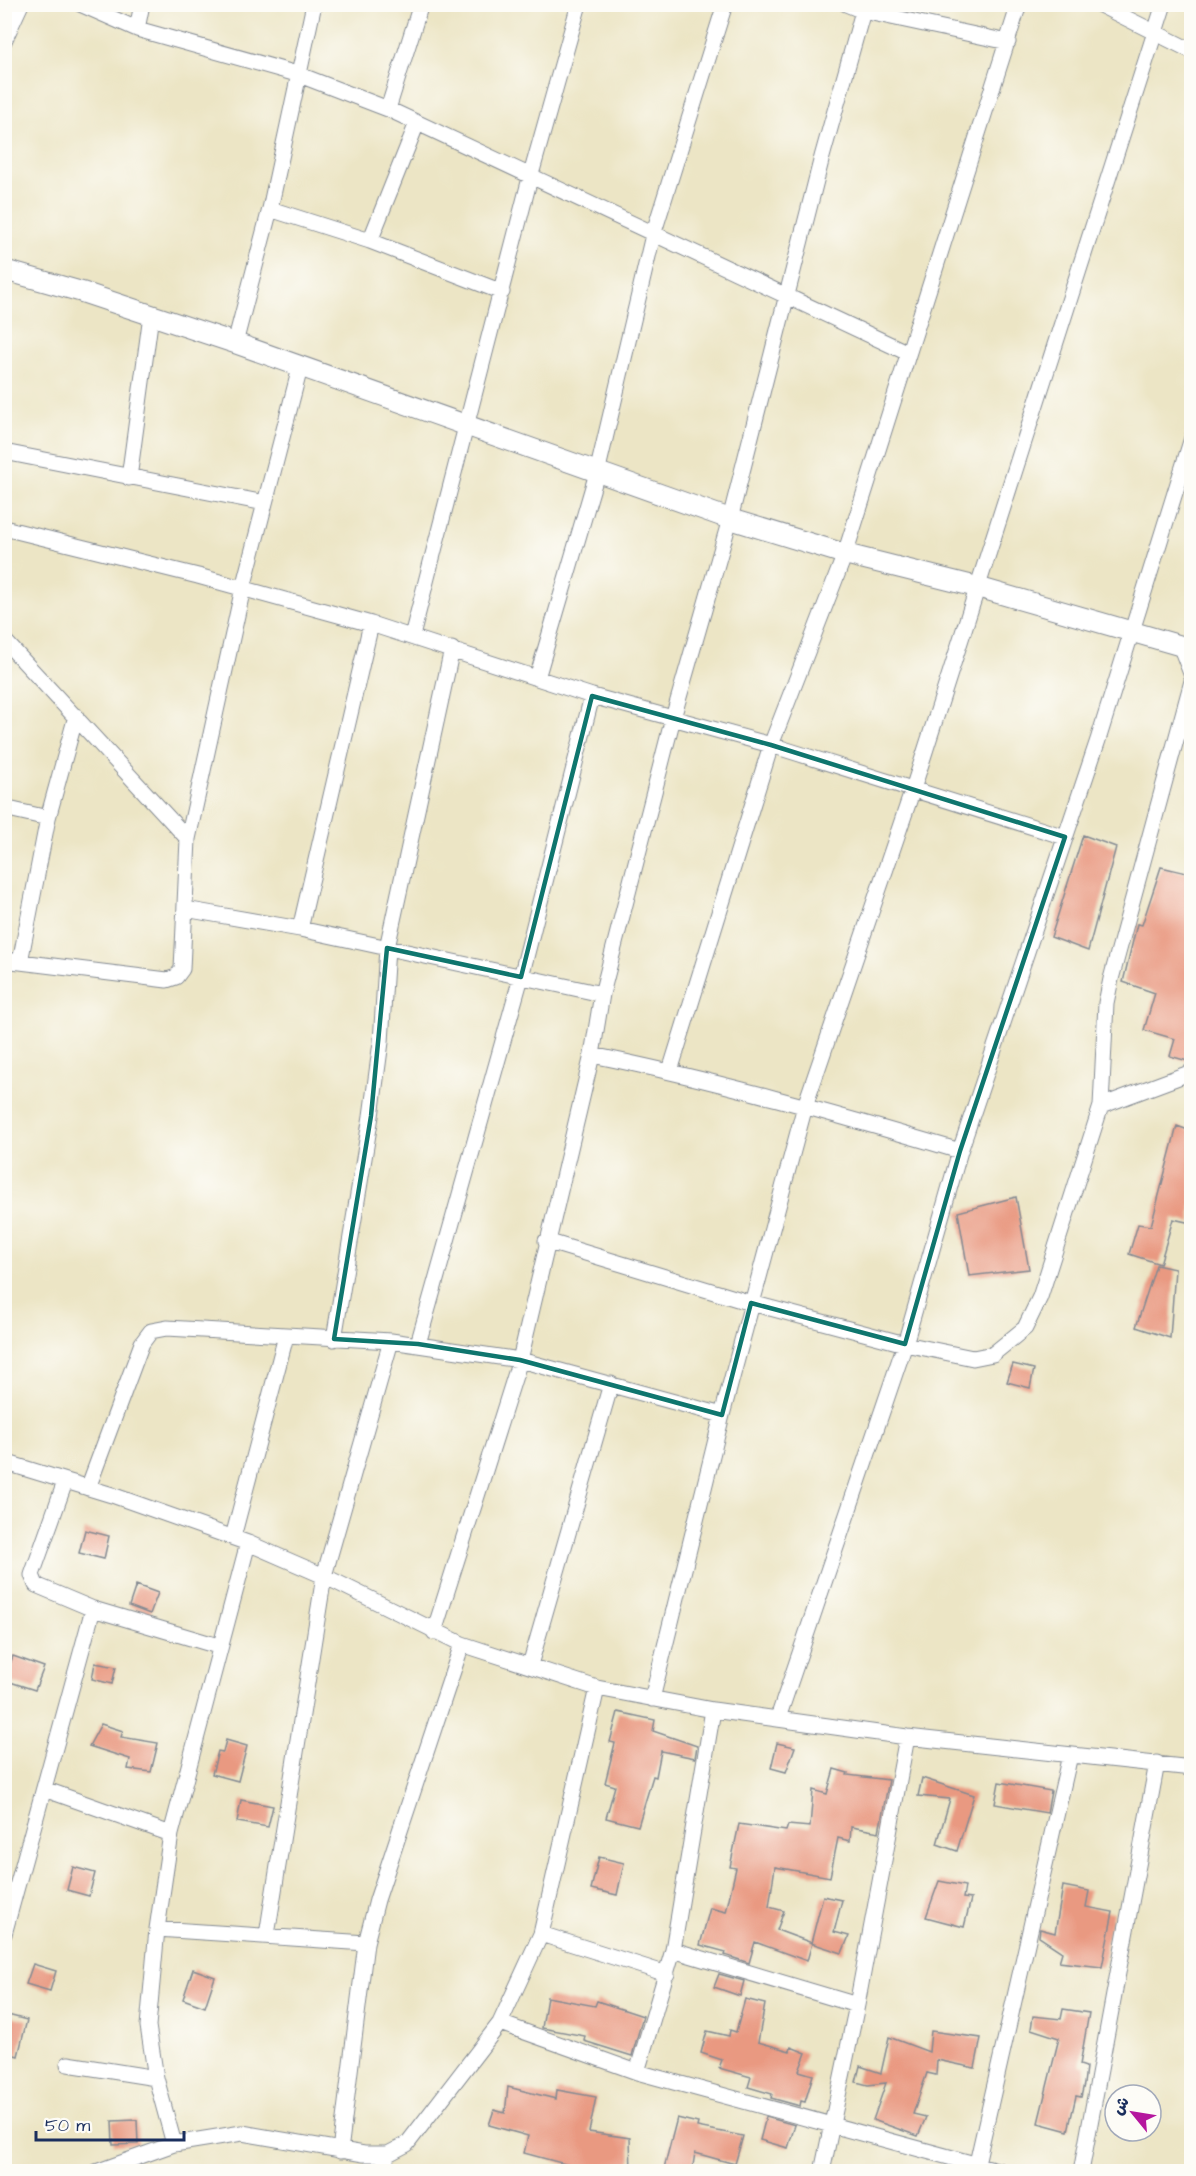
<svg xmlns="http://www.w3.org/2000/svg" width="1196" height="2176" font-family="'Architects Daughter','Playpen Sans Arabic',sans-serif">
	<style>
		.building { fill: #e99981 }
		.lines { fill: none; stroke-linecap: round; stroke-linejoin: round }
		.minor-casing { stroke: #848a92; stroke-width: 17 }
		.tertiary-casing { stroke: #848a92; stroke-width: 22 }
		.minor { stroke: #fff; stroke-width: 15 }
		.tertiary { stroke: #fff; stroke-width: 20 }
		.marked { fill: none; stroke: #0f766e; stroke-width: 4.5; stroke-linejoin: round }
	</style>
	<rect width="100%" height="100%" fill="#fdfcf7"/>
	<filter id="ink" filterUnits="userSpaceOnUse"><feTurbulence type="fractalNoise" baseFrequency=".0167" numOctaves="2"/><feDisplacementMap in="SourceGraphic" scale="12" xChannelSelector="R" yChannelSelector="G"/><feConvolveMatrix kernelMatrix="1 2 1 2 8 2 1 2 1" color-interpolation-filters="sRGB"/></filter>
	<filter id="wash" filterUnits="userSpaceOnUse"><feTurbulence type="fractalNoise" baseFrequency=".008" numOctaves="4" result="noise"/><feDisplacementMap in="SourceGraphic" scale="24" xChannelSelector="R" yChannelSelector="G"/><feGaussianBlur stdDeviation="1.35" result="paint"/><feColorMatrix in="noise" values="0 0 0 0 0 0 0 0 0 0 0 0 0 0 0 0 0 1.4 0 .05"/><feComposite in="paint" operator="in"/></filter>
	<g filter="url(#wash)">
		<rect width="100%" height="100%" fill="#ece5c5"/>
		<g id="blocks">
			<!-- building -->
			<path class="building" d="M1083,835L1116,847L1088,951L1051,937Z
				M1161,867L1191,874V1062L1170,1056L1175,1039L1144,1030L1155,993L1123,982L1137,924L1142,925Z
				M1177,1126L1191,1131V1223L1173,1219L1160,1264L1129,1254L1138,1224L1151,1226Z
				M1016,1197L1029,1269L969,1276L958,1212Z
				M1156,1265L1175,1269L1170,1338L1136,1327Z
				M1013,1364L1034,1369L1030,1388L1007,1382Z
				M85,1530L109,1536L104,1559L79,1553Z
				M136,1585L158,1593L150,1614L129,1606Z
				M13,1656L44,1667L35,1690L4,1680Z
				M95,1663L116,1667L112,1684L92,1679Z
				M618,1712L655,1720L653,1731L697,1746L695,1758L661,1751L656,1777L653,1776L638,1826L606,1818L615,1786L605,1783L615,1743L610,1742Z
				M101,1724L123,1731L121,1737L158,1743L151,1772L128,1769L130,1759L89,1746Z
				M226,1740L247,1746L238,1781L212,1774L218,1751L223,1752Z
				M777,1743L795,1747L786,1772L771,1768Z
				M834,1769L848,1773L847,1775L889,1780L879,1832L851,1827L850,1841L838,1838L830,1877L775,1867L769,1907L784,1911L777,1930L812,1943L807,1961L755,1942L749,1963L725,1955L726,1952L700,1945L710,1908L726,1912L736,1868L730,1867L739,1824L786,1831L788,1825L810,1827L813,1790L827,1794Z
				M922,1778L974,1795L957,1851L937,1844L950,1799L918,1796Z
				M999,1782L1051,1791L1047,1813L995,1804Z
				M241,1800L273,1806L268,1827L237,1822Z
				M599,1857L624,1863L617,1895L591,1889Z
				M73,1867L95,1873L89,1896L67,1890Z
				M939,1881L965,1886L963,1898L971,1899L964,1927L926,1917Z
				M1063,1886L1089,1891L1086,1907L1113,1912L1102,1967L1059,1962L1062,1952L1039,1937L1040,1929L1055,1933Z
				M823,1896L842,1900L834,1932L849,1936L842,1953L811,1943Z
				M33,1964L56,1971L50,1991L26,1984Z
				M193,1969L215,1977L205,2007L183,1999Z
				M719,1974L744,1981L740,1996L714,1987Z
				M547,1997L595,2006L597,2001L643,2016L632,2056L584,2041L585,2036L542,2028Z
				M745,1999L765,2004L758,2042L790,2051L791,2047L806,2053L799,2071L813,2075L805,2102L801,2101L800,2106L771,2098L772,2094L748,2087L751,2077L719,2068L722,2060L701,2053L707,2031L729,2036L730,2030L736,2032Z
				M1063,2009L1089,2013L1080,2065L1086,2067L1084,2084L1081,2097L1076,2096L1068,2131L1038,2123L1059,2038L1031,2029L1033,2016L1061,2019Z
				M4,2014L27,2020L18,2056L4,2052Z
				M931,2031L981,2038L975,2068L937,2060L936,2075L927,2073L913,2114L926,2117L918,2136L873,2120L886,2083L868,2085L856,2082L860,2066L881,2073L889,2037L929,2052Z
				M508,2087L556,2099L557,2090L596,2097L589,2132L630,2138L631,2172H568L569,2165L524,2153L528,2136L489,2125L494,2110L505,2113Z
				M766,2117L795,2125L788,2148L760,2140Z
				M677,2118L698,2123L697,2127L743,2136L735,2164L695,2153L692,2172H663Z
				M137,2120L138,2144L113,2145L112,2121Z"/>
		</g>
	</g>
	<g filter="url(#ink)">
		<use href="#blocks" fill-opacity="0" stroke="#848a92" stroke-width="1.5"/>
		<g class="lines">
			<!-- minor casing -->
			<g class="minor-casing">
				<path id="minor" d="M80,4L137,29L297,74L388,109L908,353
					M846,4L863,11L1008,42
					M1098,4L1192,51
					M137,29L142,4
					M4,41L21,4
					M388,109L421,4
					M270,209L370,241L502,292
					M370,241L417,123
					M235,343L270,209L314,4
					M4,452L265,503
					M129,478L151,315
					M4,528L198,576L371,624L592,696L771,745L1065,837
					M412,636L530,178L579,4
					M4,640L188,839
					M1180,645L1192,676
					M537,678L597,473L653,235L725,4
					M4,808L48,818L20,962
					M48,818L76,716
					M185,909L300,929L602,994
					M300,929L371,624
					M4,960L167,980L176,977L182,969L188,839L243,588L300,368
					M592,1055C716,1080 838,1115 960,1151
					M670,1071L771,745L845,554L1019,4
					M1101,1106L1192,1072
					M546,1241L751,1303L905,1344L973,1358L993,1354L1025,1328L1040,1297L1101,1106L1106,1003L1111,979L1192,681
					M334,1339L371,1116L381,1042L387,948L452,649
					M418,1344L521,977L592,696
					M4,1462L112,1495L248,1543L324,1576L462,1644L597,1688L713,1710L907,1737L1192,1768
					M65,1482L32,1575L36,1585L93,1609L218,1646
					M88,1488L142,1343L151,1331L167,1328L391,1341L520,1360L722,1415
					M233,1537L286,1336
					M434,1632L520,1360L592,1055L602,994L673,718L730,519L822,157L865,4
					M530,1665L611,1384
					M652,1699L722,1415L805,1106L913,789L1164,4
					M778,1718L905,1344L960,1151L1098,740L1192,438
					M44,1789L171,1834
					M157,1929L366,1943
					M4,1934L93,1609
					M541,1934L667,1974
					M267,1935L324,1576L391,1341
					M673,1950L857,2005
					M500,2023L637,2072L1004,2172
					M68,2064L156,2078
					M637,2072L673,1950L713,1710
					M174,2144L156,2078L148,2026L157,1929L171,1834L248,1543
					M340,2151L366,1943L377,1900L462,1644
					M96,2172L174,2144L242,2133L364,2154H388L407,2144L500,2023L541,1934L597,1688
					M381,2172L388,2154
					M822,2172L857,2005L907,1737
					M975,2172L1070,1755
					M1081,2172L1157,1763"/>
			</g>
			<!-- tertiary casing -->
			<g class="tertiary-casing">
				<path id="tertiary" d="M4,270L82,292L235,343L730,519L845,554L977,587L1192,649"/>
			</g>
			<!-- minor -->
			<use href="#minor" class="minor"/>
			<!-- tertiary -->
			<use href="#tertiary" class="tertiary"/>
		</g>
	</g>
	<!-- marked area -->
	<path class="marked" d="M592,696L771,745L1065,837L960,1151L905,1344L751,1303L722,1415L520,1360L418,1344L334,1339L371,1116L387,948L521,977Z"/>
	<!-- margin -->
	<rect width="1196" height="2176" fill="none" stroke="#fdfcf7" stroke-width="24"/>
	<!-- north arrow -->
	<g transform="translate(1133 2113) rotate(300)"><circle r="28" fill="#fdfcf7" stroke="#a3aaba" stroke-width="1.5"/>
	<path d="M0-4.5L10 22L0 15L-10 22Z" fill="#b5179e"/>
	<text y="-9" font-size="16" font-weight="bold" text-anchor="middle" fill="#1b2f5e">ش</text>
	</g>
	<!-- scale -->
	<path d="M36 2131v9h148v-9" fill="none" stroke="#1b2f5e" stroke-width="3"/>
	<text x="45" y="2131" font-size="18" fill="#1b2f5e" stroke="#fdfcf7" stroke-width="4.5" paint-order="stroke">50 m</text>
</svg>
